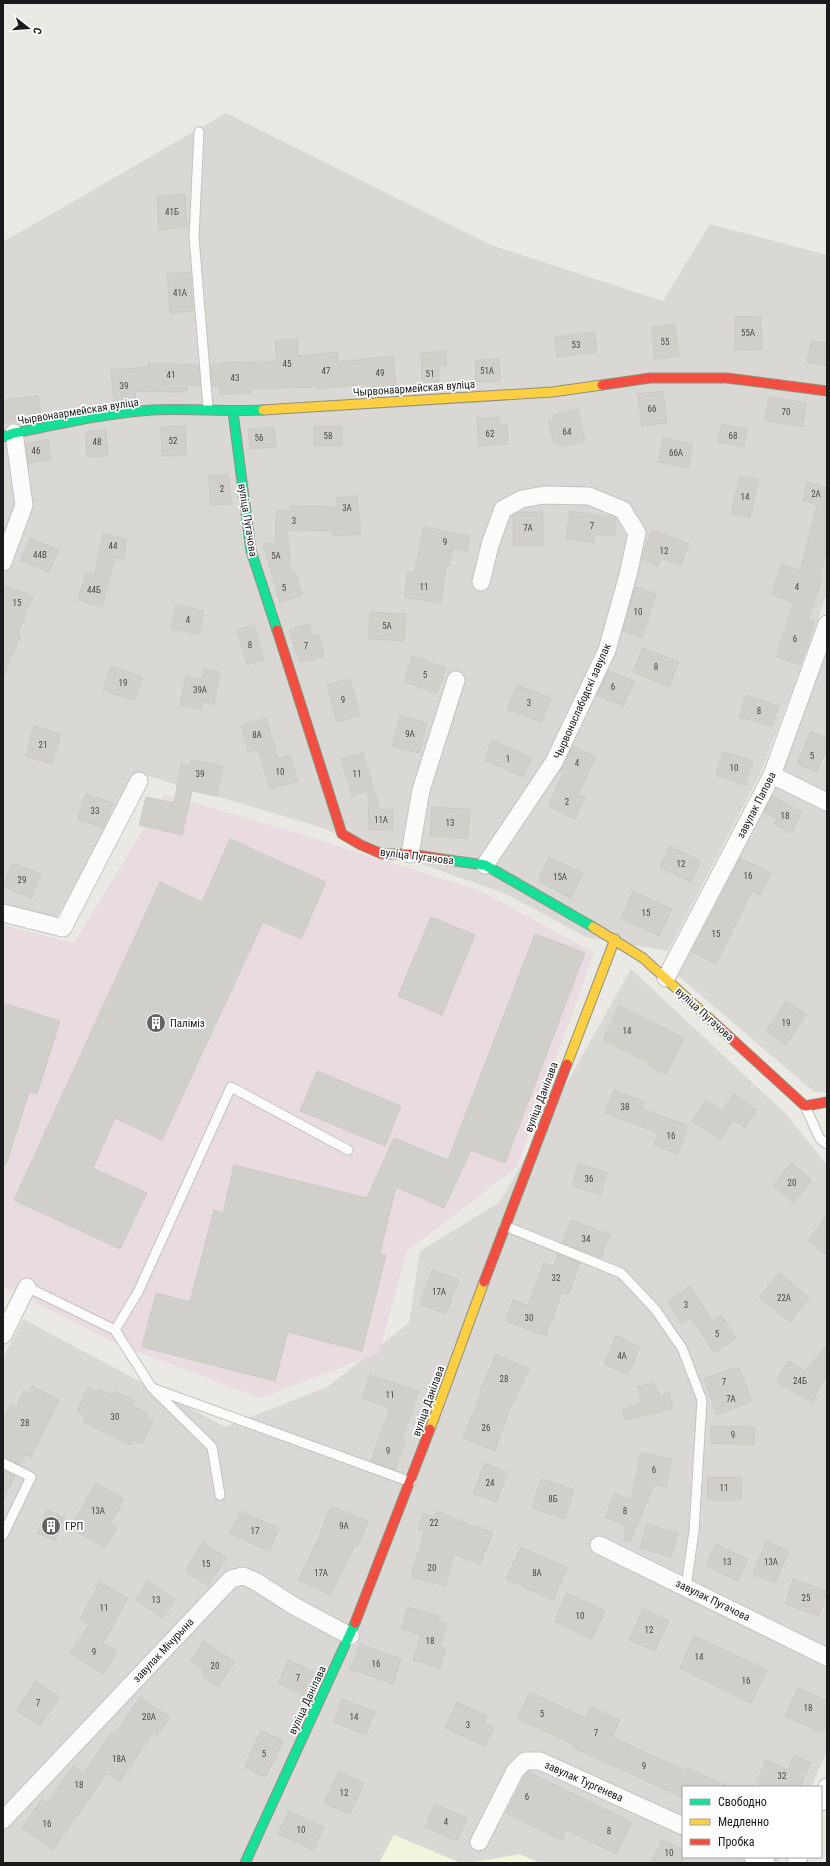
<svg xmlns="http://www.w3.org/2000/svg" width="830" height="1866" font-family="'Roboto Condensed',sans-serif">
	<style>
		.residential { fill: #d9d8d5 }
		.industrial { fill: #e8dce1 }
		.education { fill: #f2f5dc }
		.building { fill: #d0cfca; stroke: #cdcac5 }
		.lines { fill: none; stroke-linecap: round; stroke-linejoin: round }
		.lane-casing { stroke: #c2c2bf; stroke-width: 11 }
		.street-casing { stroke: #c2c2bf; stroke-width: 19 }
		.fast-casing { stroke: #8e937c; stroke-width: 11 }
		.slow-casing { stroke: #8e937c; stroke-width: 11 }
		.jam-casing { stroke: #8e937c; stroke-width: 11 }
		.lane { stroke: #fcfcfb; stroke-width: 9 }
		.street { stroke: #fcfcfb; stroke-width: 17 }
		.fast { stroke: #16e098; stroke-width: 9 }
		.slow { stroke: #ffcf43; stroke-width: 9 }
		.jam { stroke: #f24e42; stroke-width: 9 }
		.labels { text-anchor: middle; stroke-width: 3.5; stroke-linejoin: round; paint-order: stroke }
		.number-label { font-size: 9px; fill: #484847 }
		.street-label { font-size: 11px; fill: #1b1b1b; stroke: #fff }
		.poi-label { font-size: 11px; fill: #1b1b1b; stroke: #fff; text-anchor: start }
	</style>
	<rect width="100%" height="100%" fill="#eae9e3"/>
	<!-- residential -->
	<path class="residential" d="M226,113L491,245L663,301L710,224L827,255V592L812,638L762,770L668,951L586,937L506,894L310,824L138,773L56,919L3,903V242Z
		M827,627V1093L814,1092L676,974L778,772Z
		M631,969L787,1115L827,1165V1751L811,1787H683V1857H780L778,1863H3V1358L23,1319L225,1427L327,1387L409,1323L420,1251L500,1202Z"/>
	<!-- industrial -->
	<path class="industrial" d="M165,794L300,834L481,891L594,953L517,1167L407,1251L379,1353L260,1398L118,1344L13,1291L3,1287V925L74,943Z"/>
	<!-- education -->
	<path class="education" d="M394,1835L461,1863H379Z
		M520,1854L540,1863H468Z"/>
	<!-- building -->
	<path class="building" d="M185,194L187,227L159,230L157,196Z
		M190,272L193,311L170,313L167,274Z
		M761,316L762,349L735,350V317Z
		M675,324L679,356L655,359L651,327Z
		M595,332L597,352L557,357L554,337Z
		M297,339L298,356L337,352L338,362L393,356L396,386L368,390L367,384L316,389V387L251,389V393L220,394V386H212L210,365H219V363L276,361L275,340Z
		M811,341L827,343V366L807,362Z
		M446,351L447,366H439V382H422L421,353Z
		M499,359L500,381L476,382L475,360Z
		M148,363L198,365L200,386L187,385V392L135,391L136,399L114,402L111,370L148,367Z
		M663,391L667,423L642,426L638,394Z
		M38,396L41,415L3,424V400Z
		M769,397L806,403L803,427L765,420Z
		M578,409L585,441L560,447L559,443L554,444L549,422L554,421L553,415Z
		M499,417L500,425L507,424L508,444L479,446L477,418Z
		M722,424L747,429L744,447L718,442Z
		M185,426L186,455L162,456L161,427Z
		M314,426H342V446H314Z
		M274,427L276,447L250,449L248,429Z
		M106,429L108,456L87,457L86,432Z
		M663,438L693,444L688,468L658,462Z
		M48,439L51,460L28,463L26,444Z
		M209,475H228L232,504L210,505Z
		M740,476L759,480L750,518L731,514Z
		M808,482L827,488V550L819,578L822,579L808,620L815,622L800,665L776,657L794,603L771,594L782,564L800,571L817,505L802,500Z
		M357,496L361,534L333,536V531L287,530L291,574L295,573L302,595L280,602L263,544L275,543L276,511H290V506L337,507L336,498Z
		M570,511L616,518L615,536L595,534L594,543L566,539Z
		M519,512H543V545H513V515Z
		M424,527L470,536L468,551L453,548L449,566L446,565L441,603L404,597L408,572L414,573Z
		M651,531H657L689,544L680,566L661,558L658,566L642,559Z
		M103,533L127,539L123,559L115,557L102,607L78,600L86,573L94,576Z
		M30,538L59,550L49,572L20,561Z
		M6,586L33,596L18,634L21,635L3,677V595Z
		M635,587L656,594L642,638L623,631Z
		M176,605L204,611L199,635L171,628Z
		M370,612L406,614L404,641L368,639Z
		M309,624L312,636L318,634L324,656L300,663L289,630Z
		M254,625L264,660L247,665L237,630Z
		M643,648L679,662L669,687L633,672Z
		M412,656L446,668L437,693L404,682Z
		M112,666L142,677L134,700L103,690Z
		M204,669L220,672L214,704L202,702L201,709L180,705L186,676L202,679Z
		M608,671L634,681L624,706L597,695Z
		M350,679L360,715L337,722L327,685Z
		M517,685L551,698L541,722L507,709Z
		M746,695L779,706L772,727L739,717Z
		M400,716L427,723L419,753L392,746Z
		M266,718L278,759L290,755L298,781L270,789L258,749L248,752L241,725Z
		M34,726L61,734L52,764L25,756Z
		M811,731L827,738V749L817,772L797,763Z
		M492,740L532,758L523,777L484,760Z
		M573,746L596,757L578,794L585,798L575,819L548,806L564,772L560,771Z
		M723,752L753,761L745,785L716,775Z
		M363,753L380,810L393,809V829L369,830L368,791L352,796L341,759Z
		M191,760L223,766L217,796L192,791L182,835L139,825L146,797L174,803L181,764L190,766Z
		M86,794L113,803L103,828L77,819Z
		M772,796L802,812L791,833L774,824L777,819L764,812Z
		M432,807L470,809L468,838L430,836Z
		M230,839L326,882L301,939L263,922L162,1140L115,1118L93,1168L147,1193L120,1249L14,1200L160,882L202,902Z
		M670,846L701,861L691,882L660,867Z
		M549,857L583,873L571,898L538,881Z
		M740,858L771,873L760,895L752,891L716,964L692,952Z
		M12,863L41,874L32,898L3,887Z
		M633,891L672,909L659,936L621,918Z
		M431,917L475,935L442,1015L398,996Z
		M535,934L585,953L505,1163L471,1150L444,1208L396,1187L380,1253L386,1255L362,1351L288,1332L275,1381L142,1347L156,1293L190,1302L214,1210L223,1213L234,1165L367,1198L394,1138L448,1160Z
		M786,1001L806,1014L786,1045L766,1032Z
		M3,1003L60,1021L37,1094L29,1092L6,1165L3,1164Z
		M619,1006L684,1038L666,1074L648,1066L649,1063L603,1040Z
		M317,1071L401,1106L385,1146L300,1111Z
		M614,1090L645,1102L642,1109L688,1126L678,1154L654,1145L658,1133L605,1113Z
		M733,1094L757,1110L745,1128L733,1120L720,1140L692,1121L706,1100L722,1111Z
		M792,1163L812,1181L793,1203L773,1185Z
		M578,1164L607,1172L601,1194L572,1186Z
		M827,1214V1255L808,1241Z
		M571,1220L610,1235L601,1258L562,1243Z
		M558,1254L580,1263L569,1294L562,1292L546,1336L505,1321L513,1300L528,1305L544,1263L553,1266Z
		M432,1270L459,1280L446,1314L420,1304Z
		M779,1273L809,1298L790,1322L759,1297Z
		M690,1286L712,1321L721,1315L736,1338L714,1353L691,1318L682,1324L668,1301Z
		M616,1336L640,1347L628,1375L604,1364Z
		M827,1345V1374L812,1402L776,1382L788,1361L805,1371Z
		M496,1354L529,1369L508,1413L495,1451L463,1438L482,1391L480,1390Z
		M733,1368H739L752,1401L717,1415L704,1379Z
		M370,1375L419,1391L402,1439L405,1440L395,1470L371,1461L390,1408L362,1398Z
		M653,1383L660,1396L669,1392L673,1408L625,1420L622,1410L642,1402L638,1387Z
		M32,1386L59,1400L31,1457L26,1454L20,1465L3,1457V1420L11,1404L16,1407L24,1391L28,1394Z
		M88,1388L97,1393L99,1389L112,1395L115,1391L134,1400L132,1406L148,1413L145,1418L153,1421L142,1444L133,1440L131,1445L82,1421L85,1416L77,1411Z
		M711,1426L755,1427L754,1445L711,1443Z
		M641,1453L672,1459L666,1487L654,1485L630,1542L624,1540L626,1526L605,1517L615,1493L631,1500Z
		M485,1463L508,1473L496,1502L473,1493Z
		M3,1470L15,1476L3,1500Z
		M707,1477H742L741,1500H707Z
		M541,1479L574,1489L565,1519L532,1508Z
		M96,1483L124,1499L110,1524L117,1528L105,1548L70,1528Z
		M331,1506L368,1521L358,1546L355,1545L330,1595L298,1580L322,1531L321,1530Z
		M47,1510L65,1518L55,1541L37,1533Z
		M240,1511L279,1528L269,1551L230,1534Z
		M437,1511L475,1527V1525L493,1533L480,1564L454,1554L445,1586L411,1577L424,1532L418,1529L424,1513L434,1517Z
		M647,1524L678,1533L671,1557L640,1548Z
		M766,1541L789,1551L775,1583L753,1574Z
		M203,1542L227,1558L208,1586L185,1571Z
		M716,1544L748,1559L738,1581L706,1566Z
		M521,1547L568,1568L553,1600L506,1579Z
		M793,1579L827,1591L819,1616L785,1604Z
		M148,1581L175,1600L163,1618L136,1599Z
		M100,1582L128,1598L103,1643L117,1652L103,1674L70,1653L89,1624L80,1619Z
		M567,1593L605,1611L592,1639L554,1621Z
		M408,1607L439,1616L437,1621L447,1624L440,1647L446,1649L440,1668L413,1660L421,1635L401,1629Z
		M643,1609L669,1621L655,1651L629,1640Z
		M694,1636L767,1670L751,1703L680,1668Z
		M204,1641L235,1662L218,1687L201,1675L204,1670L190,1661Z
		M360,1644L401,1659L393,1684L350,1669Z
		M288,1660L318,1674L307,1697L278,1683Z
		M36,1681L60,1697L40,1726L16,1710Z
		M798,1688L827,1701V1722L822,1733L785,1716Z
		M530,1692L586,1718L591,1707L620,1720L612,1737L686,1771L687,1768L729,1787H683V1798L573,1747L574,1745L517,1718Z
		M140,1697L170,1717L157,1736L153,1733L120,1782L107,1773L53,1850L22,1828L42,1799L47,1803L73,1766L84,1773L112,1732L115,1734Z
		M342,1699L375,1712L366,1735L334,1722Z
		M457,1702L487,1716L484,1723L494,1727L485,1746L445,1728Z
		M261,1731L283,1741L266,1777L244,1767Z
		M794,1755L811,1763L800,1787H765L756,1783L766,1760L788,1770Z
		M339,1771L364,1783L350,1814L324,1803Z
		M528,1772L632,1822L616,1854L567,1830L562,1840L506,1813L525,1776Z
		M435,1804L467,1818L457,1841L425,1827Z
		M289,1811L324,1827L313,1850L278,1834Z
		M662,1840L683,1850V1863H651Z"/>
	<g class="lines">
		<!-- lane casing -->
		<g class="lane-casing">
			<path id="lane" d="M199,132L194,237L208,408
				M805,1106L820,1139L827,1144
				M505,1226L621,1273L655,1309L682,1348L702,1400L694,1531L686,1587
				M27,1287L115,1330L152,1388L411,1482
				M115,1330L138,1292L231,1087L348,1150
				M154,1390L212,1447L220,1495
				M3,1463L31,1477L3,1535"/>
		</g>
		<!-- street casing -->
		<g class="street-casing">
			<path id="street" d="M3,562L24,505L14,433
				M481,582L490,545L503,509L522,499L544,495L589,496L623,510L637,533L628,575L607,650L554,762L485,865
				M772,775L827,802
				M410,854L421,790L456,680
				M3,913L63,928L139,781
				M666,978L772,775L827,624
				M3,1335L27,1287
				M599,1545L827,1657
				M821,1802L827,1787
				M3,1820L231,1579L243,1576L255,1581L294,1606L350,1636
				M479,1842L515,1771L525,1761H540L683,1826
				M753,1857L766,1863
				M796,1863L799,1857"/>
		</g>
		<!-- fast casing -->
		<g class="fast-casing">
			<path id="fast" d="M233,412L251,551L277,630
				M3,437L14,433C60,424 106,413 153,410C190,408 226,412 263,410
				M448,860L485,865L593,927
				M245,1863L355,1623"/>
		</g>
		<!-- slow casing -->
		<g class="slow-casing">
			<path id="slow" d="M263,410L552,392L602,385
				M593,927L643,958L711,1020
				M567,1064L615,939
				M430,1429L484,1282"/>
		</g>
		<!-- jam casing -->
		<g class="jam-casing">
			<path id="jam" d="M602,385L650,378H727L827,391
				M277,630L342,834L361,845L382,854H410L448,860
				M711,1020L805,1106L827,1102
				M484,1282L567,1064
				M355,1623L430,1429"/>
		</g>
		<!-- lane -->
		<use href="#lane" class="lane"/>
		<!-- street -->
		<use href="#street" class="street"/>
		<!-- fast -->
		<use href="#fast" class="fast"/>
		<!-- slow -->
		<use href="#slow" class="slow"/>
		<!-- jam -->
		<use href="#jam" class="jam"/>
	</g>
	<!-- icons -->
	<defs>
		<g id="building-disc" transform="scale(1)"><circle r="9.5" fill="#636361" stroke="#fff"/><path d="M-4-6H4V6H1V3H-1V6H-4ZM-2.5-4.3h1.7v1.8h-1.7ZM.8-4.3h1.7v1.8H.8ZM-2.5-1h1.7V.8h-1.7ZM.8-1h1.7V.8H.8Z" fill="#fff"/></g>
	</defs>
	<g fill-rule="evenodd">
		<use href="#building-disc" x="156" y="1023"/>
		<use href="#building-disc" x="51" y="1526"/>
	</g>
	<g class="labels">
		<!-- number labels -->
		<g class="number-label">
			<text x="172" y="215">41Б</text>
			<text x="180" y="296">41А</text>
			<text x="748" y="336">55А</text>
			<text x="665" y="345">55</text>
			<text x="576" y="348">53</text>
			<text x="287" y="367">45</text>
			<text x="326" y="374">47</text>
			<text x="487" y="374">51А</text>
			<text x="380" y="376">49</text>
			<text x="430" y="377">51</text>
			<text x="171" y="378">41</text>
			<text x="235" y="381">43</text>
			<text x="124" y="389">39</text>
			<text x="652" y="412">66</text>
			<text x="786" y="415">70</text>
			<text x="567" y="435">64</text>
			<text x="490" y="437">62</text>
			<text x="328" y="439">58</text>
			<text x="733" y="439">68</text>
			<text x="259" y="441">56</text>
			<text x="173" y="444">52</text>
			<text x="97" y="445">48</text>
			<text x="36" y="454">46</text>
			<text x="676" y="456">66А</text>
			<text x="222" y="492">2</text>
			<text x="816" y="497">2А</text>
			<text x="745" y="500">14</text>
			<text x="347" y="511">3А</text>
			<text x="294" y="524">3</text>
			<text x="592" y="529">7</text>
			<text x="528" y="531">7А</text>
			<text x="445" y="545">9</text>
			<text x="113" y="549">44</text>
			<text x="664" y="554">12</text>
			<text x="40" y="558">44В</text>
			<text x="276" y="559">5А</text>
			<text x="424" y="590">11</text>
			<text x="797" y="590">4</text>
			<text x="284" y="591">5</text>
			<text x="94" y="593">44Б</text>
			<text x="17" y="606">15</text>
			<text x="638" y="615">10</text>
			<text x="188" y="623">4</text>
			<text x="387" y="629">5А</text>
			<text x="795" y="642">6</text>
			<text x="250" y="648">8</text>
			<text x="306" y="649">7</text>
			<text x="656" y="670">8</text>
			<text x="425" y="678">5</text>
			<text x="123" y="686">19</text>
			<text x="613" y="690">6</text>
			<text x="200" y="693">39А</text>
			<text x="343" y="703">9</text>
			<text x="529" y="706">3</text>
			<text x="759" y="714">8</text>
			<text x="410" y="737">9А</text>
			<text x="257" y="738">8А</text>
			<text x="43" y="748">21</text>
			<text x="812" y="759">5</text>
			<text x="508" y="762">1</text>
			<text x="577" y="766">4</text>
			<text x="734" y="771">10</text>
			<text x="280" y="775">10</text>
			<text x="200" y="777">39</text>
			<text x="357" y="777">11</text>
			<text x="567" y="805">2</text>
			<text x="95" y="814">33</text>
			<text x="785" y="819">18</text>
			<text x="381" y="823">11А</text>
			<text x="450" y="826">13</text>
			<text x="681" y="867">12</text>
			<text x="748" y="879">16</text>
			<text x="560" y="880">15А</text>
			<text x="22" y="883">29</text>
			<text x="646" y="916">15</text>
			<text x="716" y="937">15</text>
			<text x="786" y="1026">19</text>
			<text x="627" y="1034">14</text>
			<text x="625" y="1110">38</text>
			<text x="671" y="1139">16</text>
			<text x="589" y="1182">36</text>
			<text x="792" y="1186">20</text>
			<text x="586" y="1242">34</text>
			<text x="556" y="1281">32</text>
			<text x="439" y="1295">17А</text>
			<text x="784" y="1301">22А</text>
			<text x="686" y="1308">3</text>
			<text x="529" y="1321">30</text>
			<text x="717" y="1337">5</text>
			<text x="622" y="1359">4А</text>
			<text x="504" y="1382">28</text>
			<text x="800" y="1384">24Б</text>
			<text x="724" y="1385">7</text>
			<text x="390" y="1398">11</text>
			<text x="731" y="1402">7А</text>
			<text x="115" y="1420">30</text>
			<text x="25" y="1426">28</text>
			<text x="486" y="1431">26</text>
			<text x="733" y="1438">9</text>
			<text x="388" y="1454">9</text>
			<text x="654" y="1473">6</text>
			<text x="490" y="1486">24</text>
			<text x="724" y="1491">11</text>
			<text x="553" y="1502">8Б</text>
			<text x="98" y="1514">13А</text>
			<text x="625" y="1514">8</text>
			<text x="434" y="1526">22</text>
			<text x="344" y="1529">9А</text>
			<text x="255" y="1534">17</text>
			<text x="727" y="1565">13</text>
			<text x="771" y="1565">13А</text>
			<text x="206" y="1567">15</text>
			<text x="432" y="1571">20</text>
			<text x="321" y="1576">17А</text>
			<text x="537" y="1576">8А</text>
			<text x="806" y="1601">25</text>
			<text x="156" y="1603">13</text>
			<text x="104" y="1611">11</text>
			<text x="580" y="1619">10</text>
			<text x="649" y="1633">12</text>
			<text x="430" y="1644">18</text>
			<text x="94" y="1655">9</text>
			<text x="699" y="1660">14</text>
			<text x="376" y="1667">16</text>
			<text x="215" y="1669">20</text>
			<text x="298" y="1681">7</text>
			<text x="746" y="1684">16</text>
			<text x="38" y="1706">7</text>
			<text x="808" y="1711">18</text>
			<text x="542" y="1717">5</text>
			<text x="149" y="1720">20А</text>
			<text x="354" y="1720">14</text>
			<text x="468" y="1728">3</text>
			<text x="596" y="1736">7</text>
			<text x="264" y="1757">5</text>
			<text x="119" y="1762">18А</text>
			<text x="644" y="1769">9</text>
			<text x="782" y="1779">32</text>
			<text x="79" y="1788">18</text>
			<text x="344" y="1796">12</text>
			<text x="527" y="1800">6</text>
			<text x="446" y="1825">4</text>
			<text x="47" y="1827">16</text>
			<text x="301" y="1833">10</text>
			<text x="609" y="1834">8</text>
			<text x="669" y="1856">10</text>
		</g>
		<!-- street labels -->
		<g class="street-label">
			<text transform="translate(414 388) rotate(-4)" y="4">Чырвонаармейская вуліца</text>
			<text transform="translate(78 411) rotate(-9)" y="4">Чырвонаармейская вуліца</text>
			<text transform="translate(248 520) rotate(81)" y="4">вуліца Пугачова</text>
			<text transform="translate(582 701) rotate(-66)" y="4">Чырвонаслабодскі завулак</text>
			<text transform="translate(756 805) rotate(-63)" y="4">завулак Папова</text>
			<text transform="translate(417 856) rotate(7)" y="4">вуліца Пугачова</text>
			<text transform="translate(705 1014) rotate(42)" y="4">вуліца Пугачова</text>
			<text transform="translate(541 1097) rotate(-69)" y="4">вуліца Данілава</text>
			<text transform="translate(428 1401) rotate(-70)" y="4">вуліца Данілава</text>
			<text transform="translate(713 1600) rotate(26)" y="4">завулак Пугачова</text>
			<text transform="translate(163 1650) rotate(-47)" y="4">завулак Мічурына</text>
			<text transform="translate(307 1700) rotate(-65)" y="4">вуліца Данілава</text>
			<text transform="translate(584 1781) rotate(24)" y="4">завулак Тургенева</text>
		</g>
		<!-- poi labels -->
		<g class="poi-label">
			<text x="170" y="1027">Паліміз</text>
			<text x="65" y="1530">ГРП</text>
		</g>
	</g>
	<!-- border -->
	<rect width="830" height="1866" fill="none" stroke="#1b1b1b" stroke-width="8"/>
	<!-- legend -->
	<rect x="682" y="1786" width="140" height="72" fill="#ffffff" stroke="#a4a4a4"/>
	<rect x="690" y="1799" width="20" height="6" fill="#16e098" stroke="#a4a4a4"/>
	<text x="718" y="1806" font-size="12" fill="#1b1b1b">Свободно</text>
	<rect x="690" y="1819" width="20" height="6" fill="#ffcf43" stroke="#a4a4a4"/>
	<text x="718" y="1826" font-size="12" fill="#1b1b1b">Медленно</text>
	<rect x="690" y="1839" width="20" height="6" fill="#f24e42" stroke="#a4a4a4"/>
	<text x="718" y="1846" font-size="12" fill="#1b1b1b">Пробка</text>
	<!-- north arrow -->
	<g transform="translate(28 28) rotate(107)" stroke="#ffffff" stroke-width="3" paint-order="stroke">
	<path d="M0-3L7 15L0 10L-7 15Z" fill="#1b1b1b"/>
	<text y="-6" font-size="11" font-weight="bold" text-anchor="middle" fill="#1b1b1b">С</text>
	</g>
</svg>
